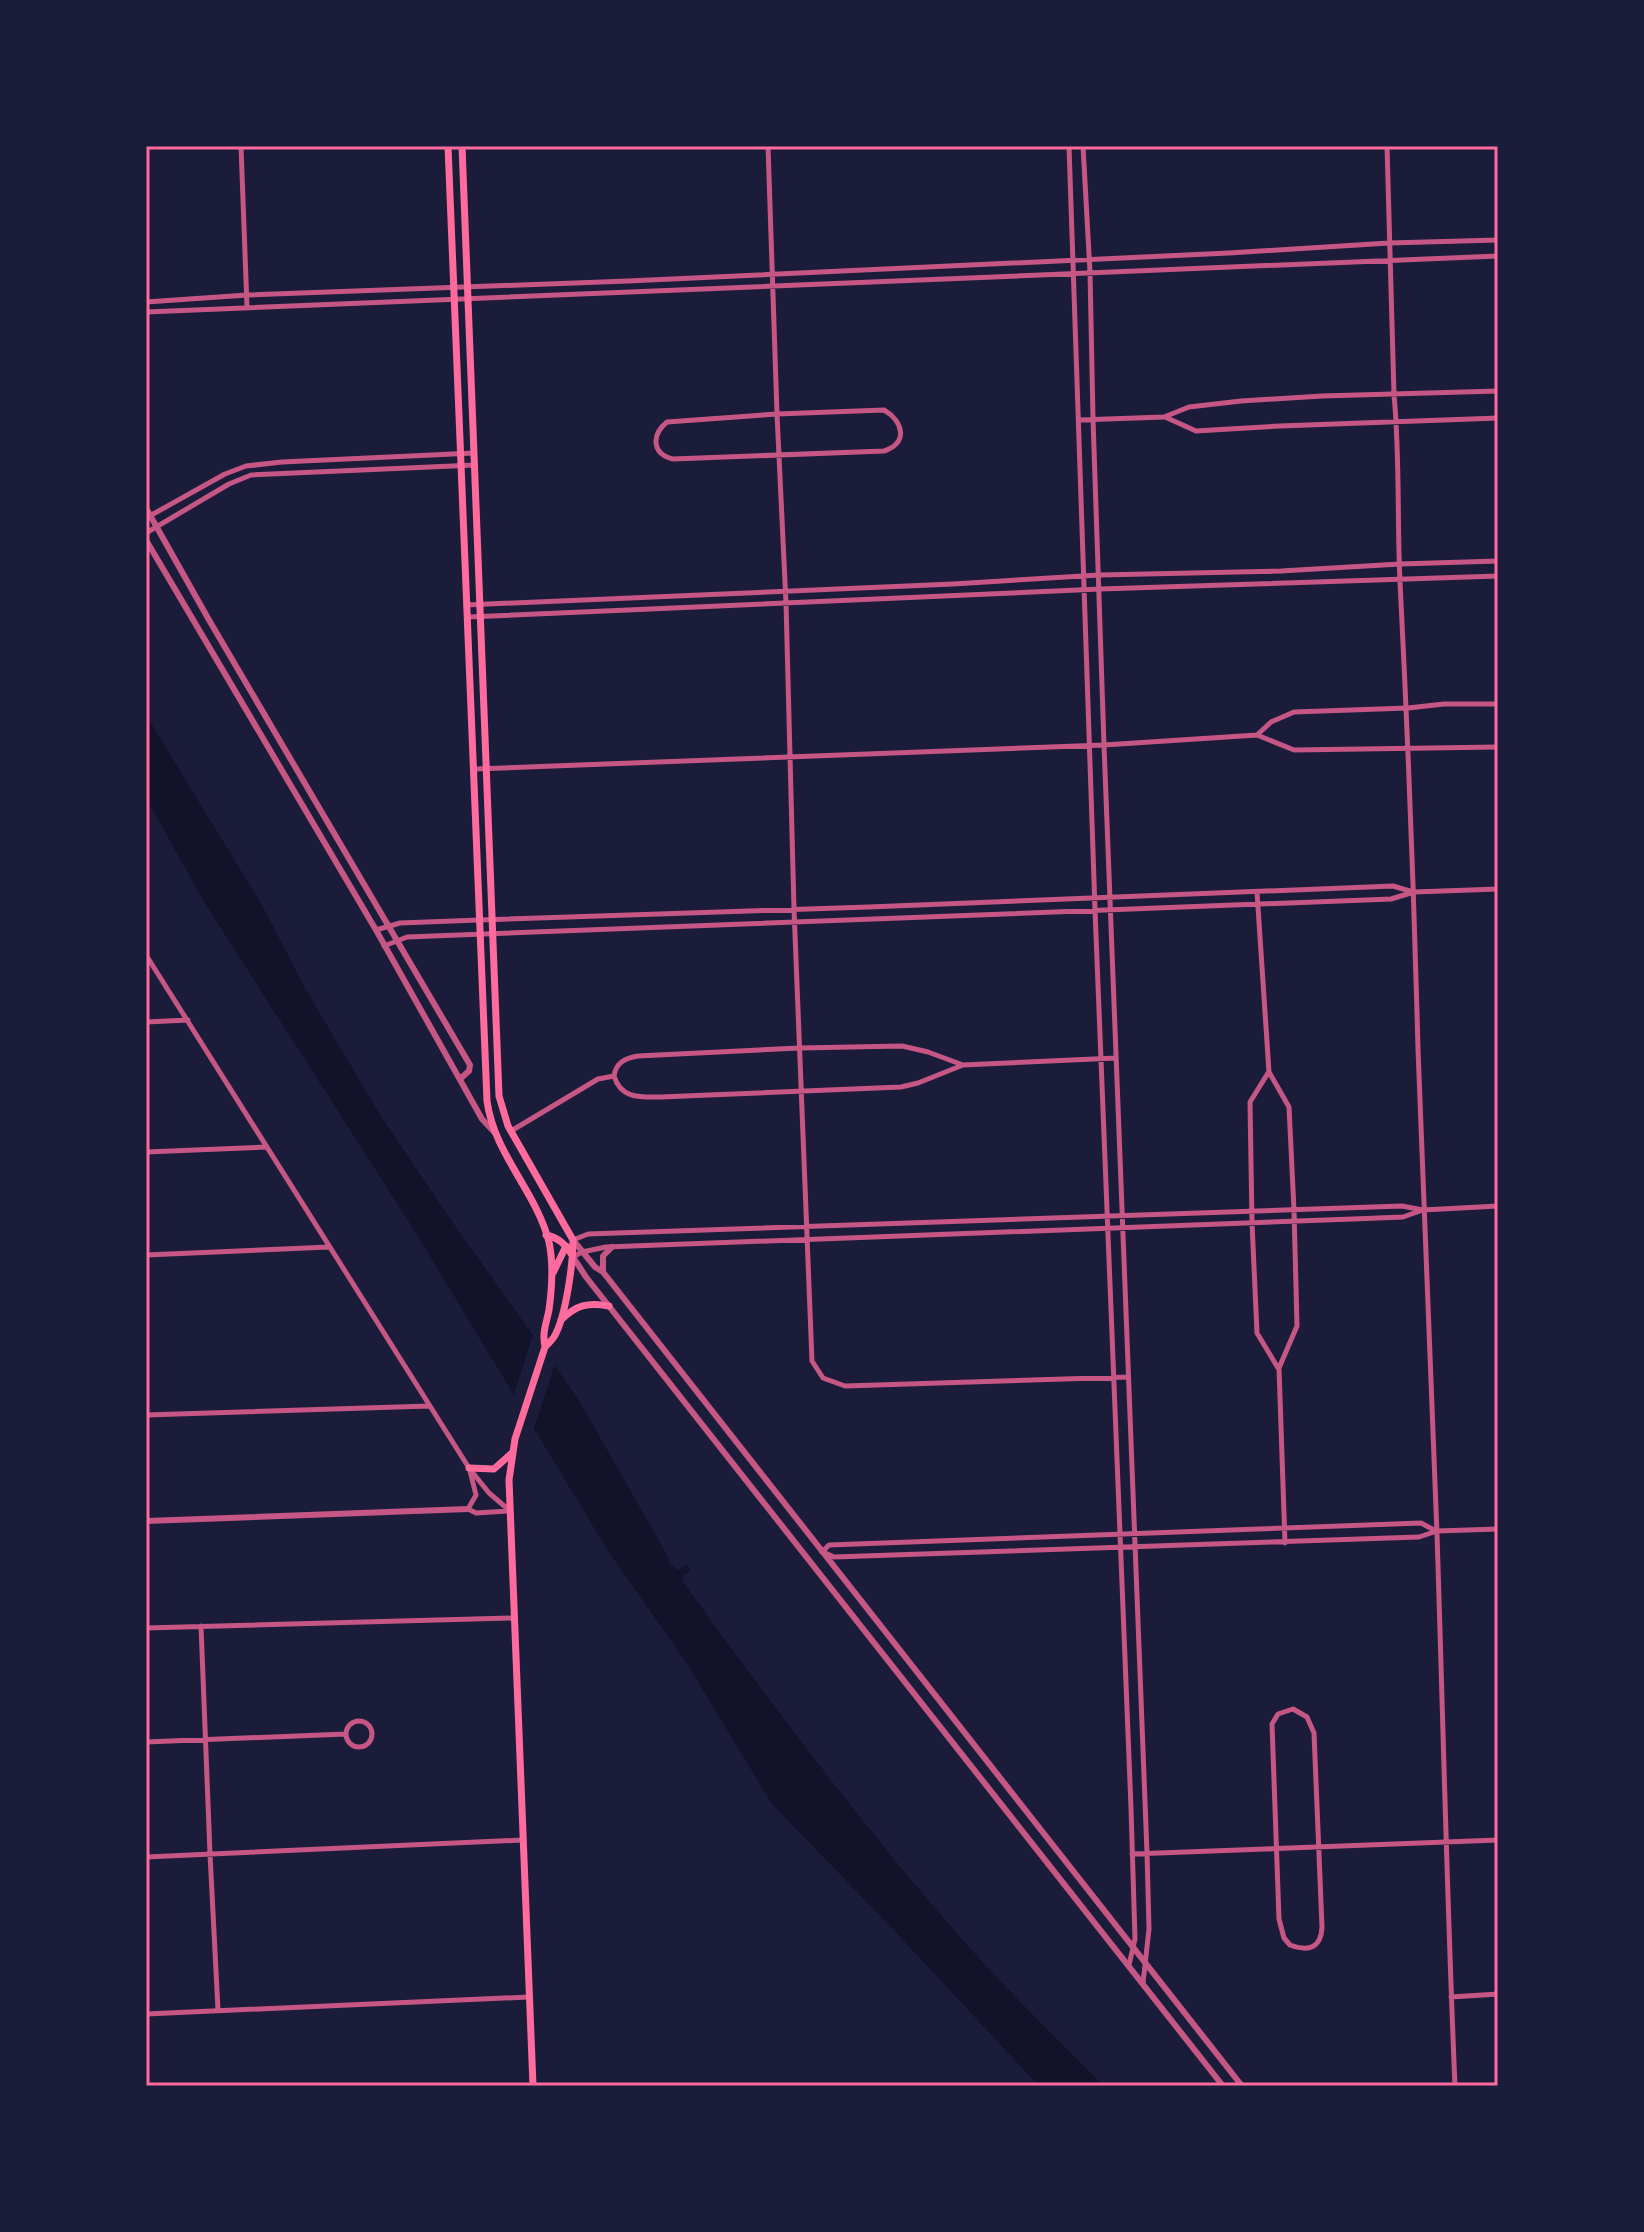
<svg xmlns="http://www.w3.org/2000/svg" width="1644" height="2232" font-family="'DejaVu Sans',sans-serif">
	<style>
		.water { fill: #12122b }
		.pier { fill: #1b1b3a }
		.lines { fill: none; stroke-linecap: round; stroke-linejoin: round }
		.minor { stroke: #c65784; stroke-width: 5 }
		.tertiary { stroke: #c65784; stroke-width: 6 }
		.secondary { stroke: #ff6b9d; stroke-width: 7 }
		.neatline { fill: none; stroke: #ff6b9d; stroke-width: 3 }
	</style>
	<rect width="100%" height="100%" fill="#1b1b3a"/>
	<!-- water -->
	<path class="water" d="M146,715L263,907L306,990L379,1113L448,1216L577,1397L667,1555L669,1562L677,1570L687,1565L691,1570L683,1576V1582C773,1706 866,1831 968,1946C1011,1994 1058,2040 1104,2086H1039L891,1927L772,1804L688,1665L608,1551L418,1236L206,905L146,798Z"/>
	<!-- pier -->
	<path class="pier" d="M533,1335L556,1361L532,1434L512,1400Z"/>
	<g class="lines">
		<!-- minor -->
		<path class="minor" d="M241,146L247,307
			M654,146H660
			M768,146L777,414L786,603L794,909L812,1361L823,1378L845,1386L1128,1377
			M1069,146L1095,910L1131,1808L1135,1939L1129,1965
			M1083,146L1090,272L1093,419L1104,745L1147,1853L1149,1929L1143,1983
			M1387,146L1394,395C1400,457 1397,520 1400,582C1408,738 1414,893 1418,1049C1423,1211 1432,1372 1437,1534C1443,1718 1447,1902 1455,2086
			M146,302L247,295L628,281L1229,253L1389,243L1498,240
			M146,312L1498,256
			M884,410C903,421 909,443 884,451L673,459C652,454 651,435 667,422L777,414Z
			M1165,417L1196,431L1280,426L1498,418
			M1079,420L1164,417L1189,407L1241,401L1322,396L1498,391
			M146,518L225,474L246,466L282,462L474,453
			M146,533L229,484L251,475L475,465
			M466,605L953,584L1099,575L1281,571L1400,564L1498,561
			M468,617L1100,589L1498,576
			M1257,735L1271,722L1294,712L1408,708L1444,704H1498
			M474,769L1104,745L1257,735L1294,750L1498,747
			M1257,892L1269,1072L1289,1107L1294,1210L1297,1326L1279,1368L1285,1543
			M376,930L400,923L479,920L869,907L1393,886L1413,892
			M384,946L407,937L1391,899L1414,892L1498,889
			M146,955L469,1468L489,1493L509,1510
			M146,1022L188,1020
			M963,1065L928,1052L902,1046L799,1048L638,1056C626,1058 616,1062 614,1076C621,1099 640,1097 661,1097L901,1087L918,1083L963,1065L1116,1058
			M1268,1073L1250,1102L1252,1223L1257,1333L1278,1368
			M511,1131L598,1079L614,1076
			M146,1152L267,1147
			M573,1240L588,1234L1402,1206L1423,1210L1498,1206
			M146,1255L329,1247
			M573,1257L582,1252L606,1247L1353,1219L1403,1217L1420,1211
			M146,1415L429,1406
			M470,1471L476,1495L468,1509L476,1513L508,1511
			M822,1552L829,1545L1421,1523L1436,1531
			M823,1552L834,1557L1419,1537L1437,1531L1498,1529
			M201,1626L210,1854L218,2010
			M146,1628L513,1618
			M1293,1709L1307,1717L1314,1733L1322,1927C1321,1948 1309,1952 1290,1945L1284,1938L1279,1919L1272,1724L1278,1714Z
			M346 1734a13 13 0 1 1 26 0a13 13 0 1 1-26 0Z
			M146,1742L346,1734
			M1132,1854L1498,1840
			M146,1857L522,1840
			M1451,1997L1498,1994
			M146,2014L529,1997"/>
		<!-- tertiary -->
		<path class="tertiary" d="M146,508L209,620L470,1065L469,1071L460,1079
			M146,540L376,930L482,1119L495,1133
			M573,1240L595,1267L603,1272L1242,2086
			M573,1257L586,1277L1223,2086
			M603,1272V1256L612,1247
			M146,1521L468,1509"/>
		<!-- secondary -->
		<path class="secondary" d="M448,146L487,1101C494,1154 536,1191 549,1242C554,1265 552,1288 549,1310C546,1325 542,1332 545,1347
			M462,146L499,1096L508,1126L573,1240C573,1263 566,1317 554,1337C554,1338 546,1346 545,1347L515,1439L509,1480L533,2086
			M546,1235C559,1238 565,1244 572,1255
			M553,1273L566,1246
			M561,1320C576,1305 588,1302 609,1306
			M469,1468L494,1469L513,1452"/>
	</g>
	<!-- border -->
	<rect width="1644" height="2232" fill="none" stroke="#1b1b3a" stroke-width="296"/>
	<rect x="148" y="148" width="1348" height="1936" class="neatline"/>
</svg>
